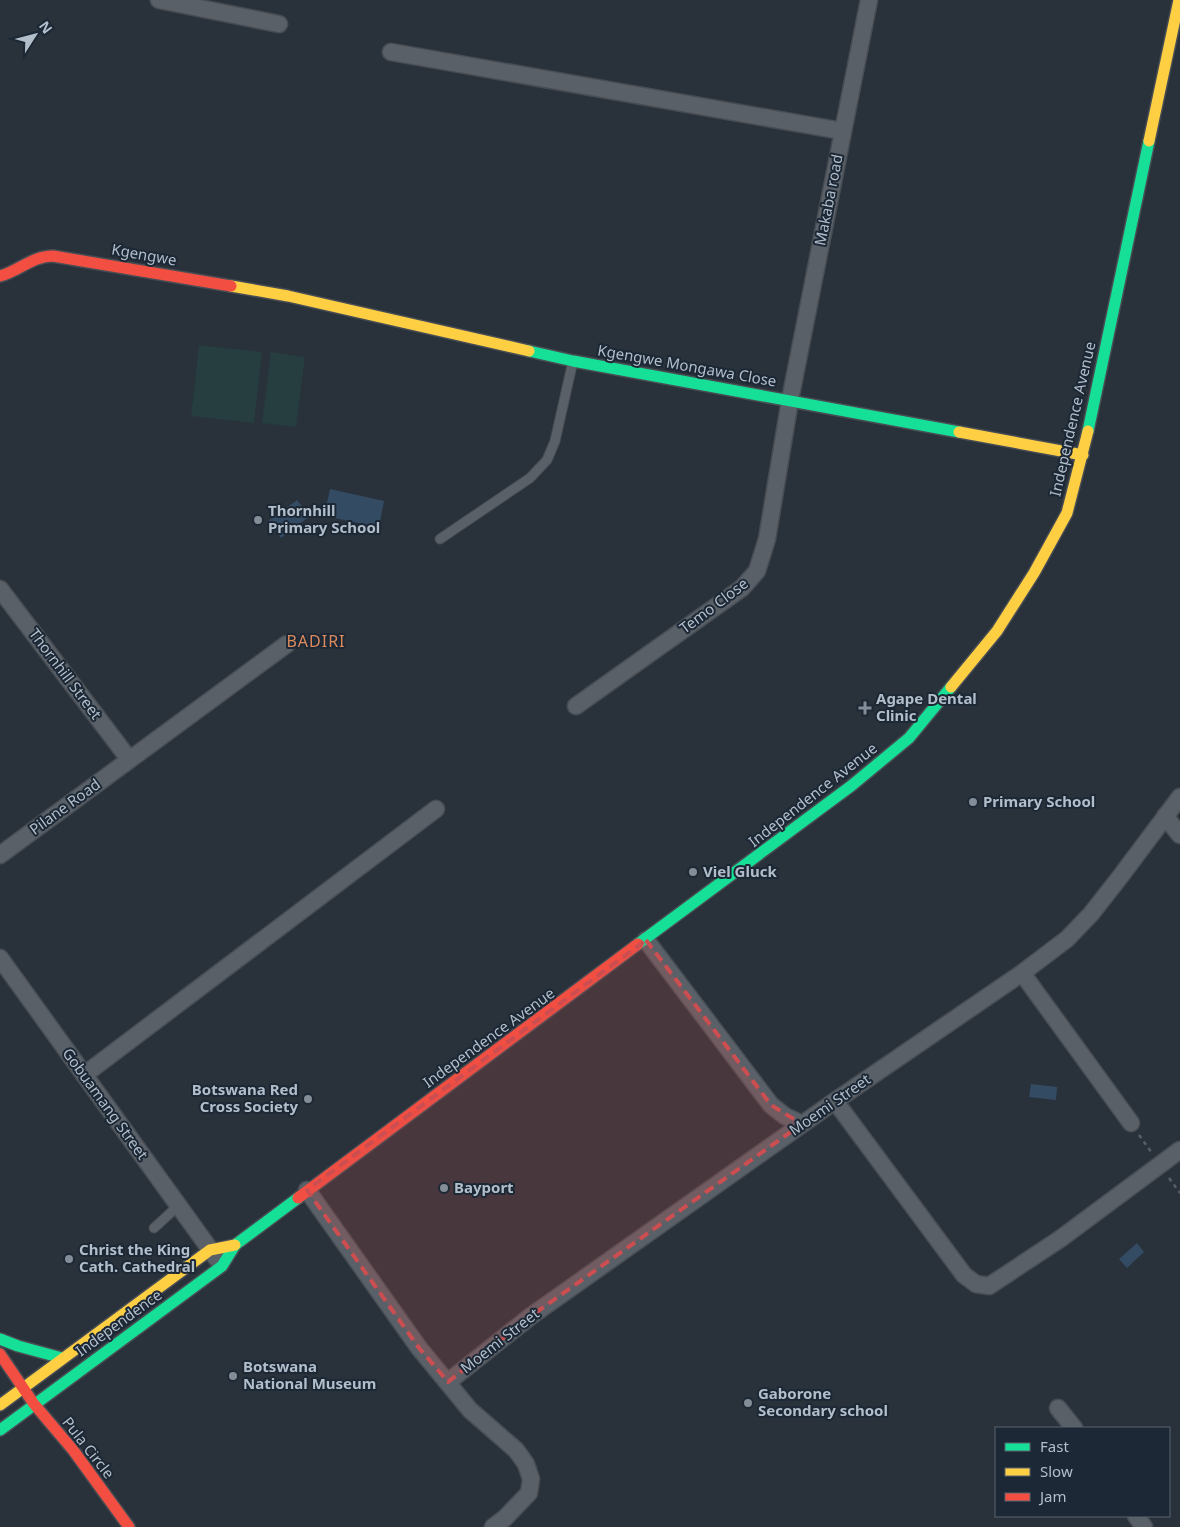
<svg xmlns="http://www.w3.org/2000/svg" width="1180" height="1527" font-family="'Noto Sans',sans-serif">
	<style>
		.green { fill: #263e40 }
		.water { fill: #344b64 }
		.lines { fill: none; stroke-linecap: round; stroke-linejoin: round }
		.lane-casing { stroke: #484d54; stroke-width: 11 }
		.street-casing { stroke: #484d54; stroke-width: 19 }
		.fast-casing { stroke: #484d54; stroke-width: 14 }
		.slow-casing { stroke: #484d54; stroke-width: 14 }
		.jam-casing { stroke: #484d54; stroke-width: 14 }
		.path { stroke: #575e65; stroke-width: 2.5; stroke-dasharray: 4 4; stroke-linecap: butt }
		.lane { stroke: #5a6067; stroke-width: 9 }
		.street { stroke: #5a6067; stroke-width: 16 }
		.fast { stroke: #16e098; stroke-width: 11 }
		.slow { stroke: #ffcf43; stroke-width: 11 }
		.jam { stroke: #f24e42; stroke-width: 11 }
		.marked { fill: #cd4e51; fill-opacity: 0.2; stroke: #cd4e51; stroke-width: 4; stroke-dasharray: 10 6; stroke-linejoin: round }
		.poi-dot { fill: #838d98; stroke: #1c2835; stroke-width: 2 }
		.labels { text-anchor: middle; stroke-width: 4; stroke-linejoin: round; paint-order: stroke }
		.street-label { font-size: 15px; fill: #b3becb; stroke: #1c2835 }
		.poi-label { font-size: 15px; font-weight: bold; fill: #b3becb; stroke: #1c2835; text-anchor: start }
		.neighbourhood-label { font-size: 16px; letter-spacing: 1px; fill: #dc8b5d; stroke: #1c2835 }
	</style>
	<rect width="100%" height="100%" fill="#29313a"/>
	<!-- green -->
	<path class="green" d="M199,345L262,352L254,423L191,416Z
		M271,352L305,357L296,427L262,423Z"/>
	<!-- water -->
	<path class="water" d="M330,489L384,501L379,527L324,516Z
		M297,500L310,516L281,538L268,521Z
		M1031,1084L1057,1087L1056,1100L1029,1097Z
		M1137,1243L1144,1252L1127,1268L1119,1259Z"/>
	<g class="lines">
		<!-- lane casing -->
		<g class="lane-casing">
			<path id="lane" d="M440,539L530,478L547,460L555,441L573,361
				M154,1228L178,1206"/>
		</g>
		<!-- street casing -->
		<g class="street-casing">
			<path id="street" d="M159,0L279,24
				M391,52L842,131
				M0,589L129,759
				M576,706L742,588L757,571L767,539L790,400L869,0
				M1165,816L1180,835
				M0,855L287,644
				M646,940L771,1105L785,1116L802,1124
				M0,958L217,1259
				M1022,973L1131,1123
				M84,1075L436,809
				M835,1101L964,1275L976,1284L989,1286L1060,1239L1180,1150
				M307,1190L419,1348L470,1410L516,1450L526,1464L531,1479L529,1493L505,1518L493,1527
				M448,1382L531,1316L835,1101L1022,973L1067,939L1091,914L1120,877L1180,797
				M1058,1408L1074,1428
				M1136,1516L1144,1527"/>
		</g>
		<!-- fast casing -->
		<g class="fast-casing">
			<path id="fast" d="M529,351L573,361L959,432
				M1088,431L1149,141
				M638,944L851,786L909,738L951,687
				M0,1339L18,1346L62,1358
				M0,1430L222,1266L235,1245L298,1198"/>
		</g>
		<!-- slow casing -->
		<g class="slow-casing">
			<path id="slow" d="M1149,141L1179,0
				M231,286L288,296L529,351
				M959,432L1083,455
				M951,687L997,631L1034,573L1067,513L1088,431
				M0,1405L210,1250L235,1245"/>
		</g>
		<!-- jam casing -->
		<g class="jam-casing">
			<path id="jam" d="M0,276C19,271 32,256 53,256L231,286
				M298,1198L638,944
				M0,1354L34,1404L73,1450L129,1527"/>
		</g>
		<!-- path -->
		<path class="path" d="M1139,1135L1152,1153
			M1169,1178L1180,1193"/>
		<!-- lane -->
		<use href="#lane" class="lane"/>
		<!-- street -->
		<use href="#street" class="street"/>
		<!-- fast -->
		<use href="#fast" class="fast"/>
		<!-- slow -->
		<use href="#slow" class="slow"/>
		<!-- jam -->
		<use href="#jam" class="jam"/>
	</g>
	<!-- marked area -->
	<path class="marked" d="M646,940L771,1105L802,1124L531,1316L448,1382L419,1348L307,1190Z"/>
	<!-- markers -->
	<g class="poi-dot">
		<circle cx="258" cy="520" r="5"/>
		<path d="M862.5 700.5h5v5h5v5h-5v5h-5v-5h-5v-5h5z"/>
		<circle cx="973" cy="802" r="5"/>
		<circle cx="693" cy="872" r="5"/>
		<circle cx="308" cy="1099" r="5"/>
		<circle cx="444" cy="1188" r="5"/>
		<circle cx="69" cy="1259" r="5"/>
		<circle cx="233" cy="1376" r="5"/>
		<circle cx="748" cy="1403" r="5"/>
	</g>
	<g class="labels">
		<!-- street labels -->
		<g class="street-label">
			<text transform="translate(829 200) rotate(-79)" y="5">Makaba road</text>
			<text transform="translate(144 255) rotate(10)" y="5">Kgengwe</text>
			<text transform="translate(687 366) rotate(10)" y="5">Kgengwe Mongawa Close</text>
			<text transform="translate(1073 419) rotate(-77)" y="5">Independence Avenue</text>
			<text transform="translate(714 606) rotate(-37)" y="5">Temo Close</text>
			<text transform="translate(65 674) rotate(53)" y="5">Thornhill Street</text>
			<text transform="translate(813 795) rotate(-38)" y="5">Independence Avenue</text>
			<text transform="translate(65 807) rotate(-36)" y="5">Pilane Road</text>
			<text transform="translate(489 1038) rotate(-36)" y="5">Independence Avenue</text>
			<text transform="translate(105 1104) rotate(54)" y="5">Gobuamang Street</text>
			<text transform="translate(830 1105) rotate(-35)" y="5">Moemi Street</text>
			<text transform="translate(119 1323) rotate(-36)" y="5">Independence</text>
			<text transform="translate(500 1341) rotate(-38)" y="5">Moemi Street</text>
			<text transform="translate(88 1448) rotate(52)" y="5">Pula Circle</text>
		</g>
		<!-- poi labels -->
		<g class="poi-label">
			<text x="268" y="516">Thornhill<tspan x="268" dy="17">Primary School</tspan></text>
			<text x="876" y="704">Agape Dental<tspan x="876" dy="17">Clinic</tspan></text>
			<text x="983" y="807">Primary School</text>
			<text x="703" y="877">Viel Gluck</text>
			<text x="298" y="1095" text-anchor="end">Botswana Red<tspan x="298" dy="17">Cross Society</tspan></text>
			<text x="454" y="1193">Bayport</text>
			<text x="79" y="1255">Christ the King<tspan x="79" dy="17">Cath. Cathedral</tspan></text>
			<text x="243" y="1372">Botswana<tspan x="243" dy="17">National Museum</tspan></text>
			<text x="758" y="1399">Gaborone<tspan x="758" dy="17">Secondary school</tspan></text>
		</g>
		<!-- neighbourhood labels -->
		<g class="neighbourhood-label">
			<text x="316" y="647">BADIRI</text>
		</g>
	</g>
	<!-- legend -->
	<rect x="995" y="1427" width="175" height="90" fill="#1c2835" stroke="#586471"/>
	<rect x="1005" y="1443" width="25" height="8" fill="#16e098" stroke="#586471"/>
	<text x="1040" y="1452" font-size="15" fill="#b3becb">Fast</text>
	<rect x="1005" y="1468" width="25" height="8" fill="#ffcf43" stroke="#586471"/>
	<text x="1040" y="1477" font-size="15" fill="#b3becb">Slow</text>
	<rect x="1005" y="1493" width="25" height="8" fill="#f24e42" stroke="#586471"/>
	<text x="1040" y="1502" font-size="15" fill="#b3becb">Jam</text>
	<!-- north arrow -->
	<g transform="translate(35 35) rotate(54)" stroke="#1c2835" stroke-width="4" paint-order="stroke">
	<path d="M0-4L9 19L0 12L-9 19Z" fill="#b3becb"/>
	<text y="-8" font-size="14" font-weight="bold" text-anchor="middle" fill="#b3becb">N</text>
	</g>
</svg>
